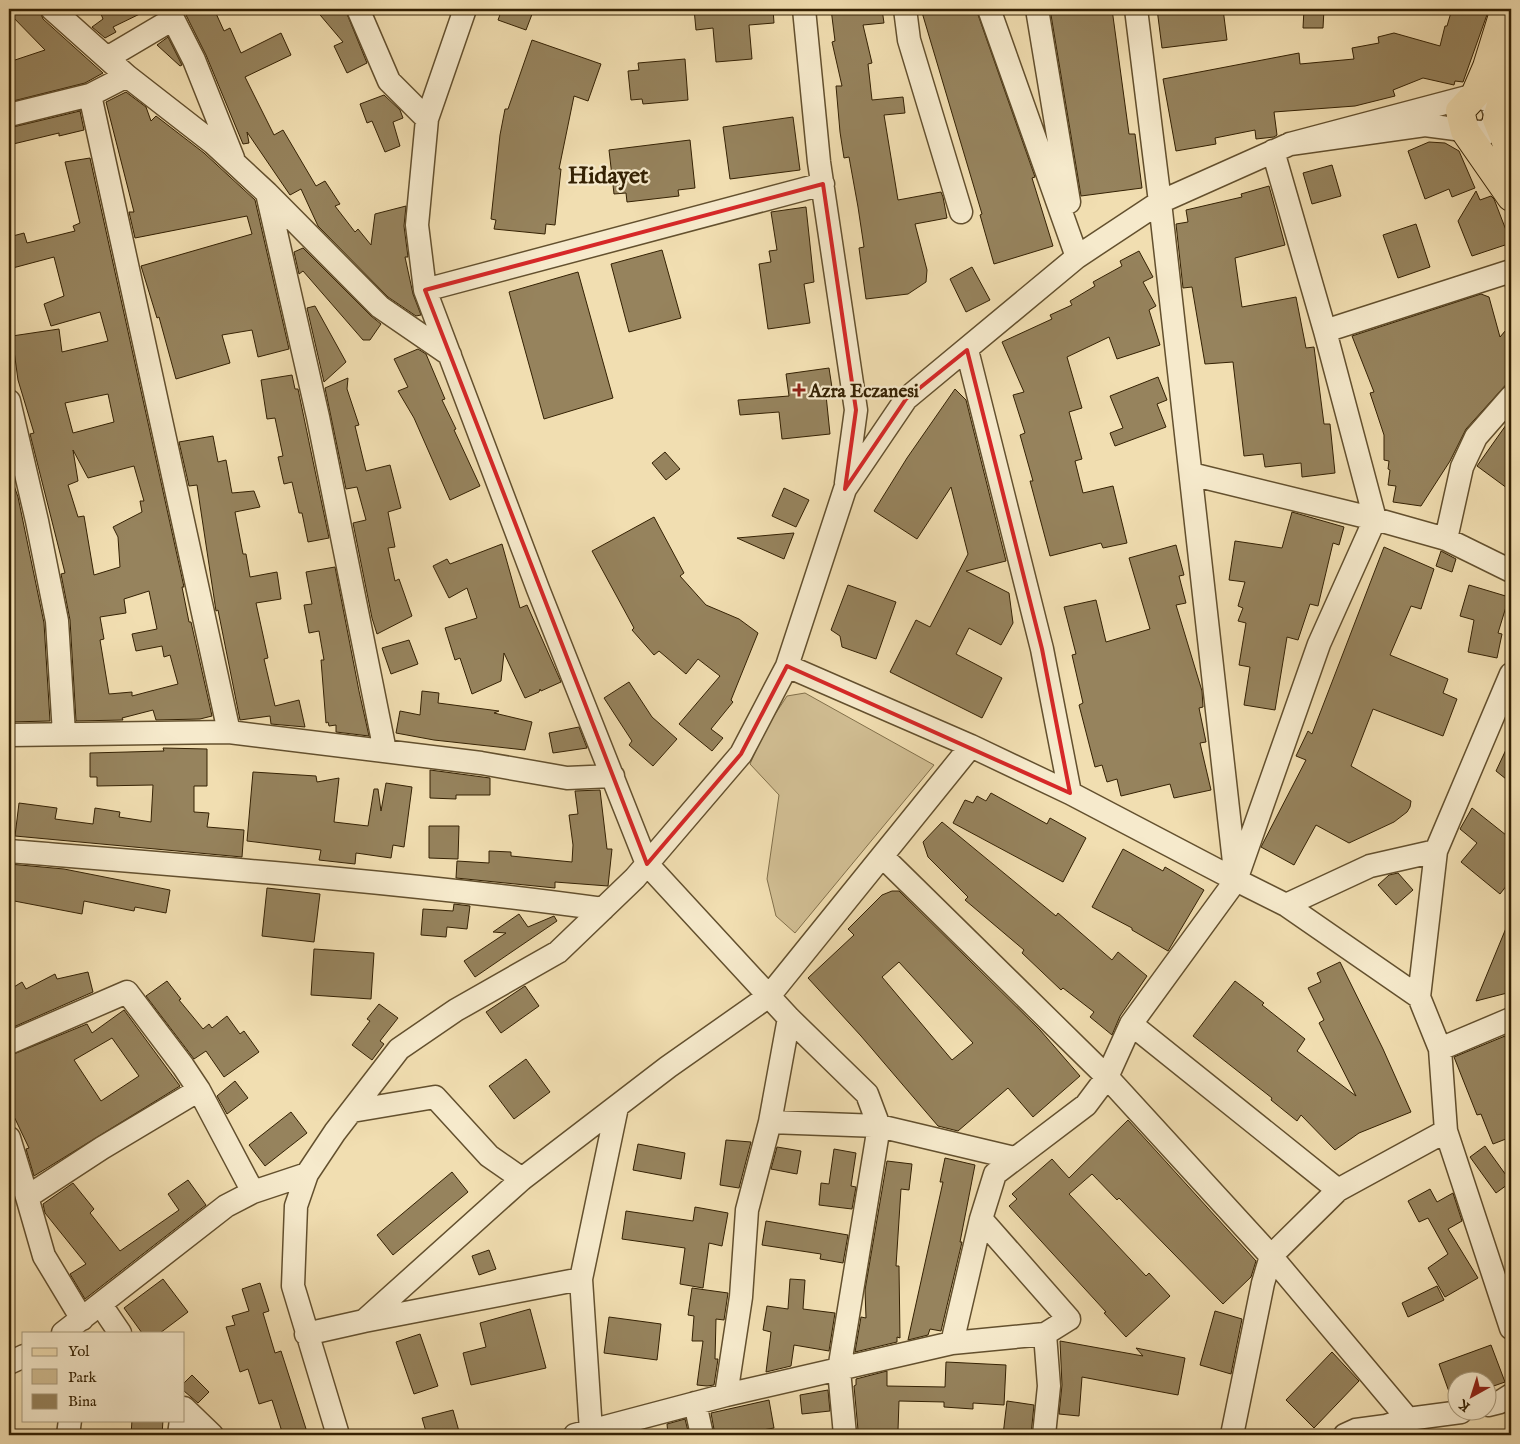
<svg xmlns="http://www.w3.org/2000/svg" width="1520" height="1444" font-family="'IM FELL English',serif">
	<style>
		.green { fill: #d1be93; stroke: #82704b }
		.building { fill: #96835d; stroke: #342103; fill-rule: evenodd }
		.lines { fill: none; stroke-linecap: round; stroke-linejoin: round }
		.minor-casing { stroke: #63502e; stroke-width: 25 }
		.major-casing { stroke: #342103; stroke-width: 30 }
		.minor { stroke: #f6eacc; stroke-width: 22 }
		.major { stroke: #f1deb1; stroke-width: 28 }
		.marked { fill: none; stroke: #d62828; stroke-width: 4; stroke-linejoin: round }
		.poi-dot { fill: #8f2418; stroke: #f6eacc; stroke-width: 2 }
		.labels { text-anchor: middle; stroke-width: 4.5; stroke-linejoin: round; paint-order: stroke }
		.poi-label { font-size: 19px; font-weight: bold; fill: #342103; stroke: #f6eacc; text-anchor: start }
		.district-label { font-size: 24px; font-weight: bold; fill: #342103; stroke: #f6eacc }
	</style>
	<rect width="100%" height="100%" fill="#f1deb1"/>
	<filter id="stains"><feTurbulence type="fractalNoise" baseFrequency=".004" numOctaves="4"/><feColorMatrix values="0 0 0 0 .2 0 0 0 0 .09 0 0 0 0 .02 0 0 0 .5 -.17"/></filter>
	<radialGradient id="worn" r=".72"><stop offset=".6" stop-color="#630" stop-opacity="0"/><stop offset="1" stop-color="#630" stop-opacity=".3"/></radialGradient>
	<!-- green -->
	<path class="green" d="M805,693L934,765L795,933L776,916L767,879L779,795L750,764L766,728L787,696Z"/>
	<!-- building -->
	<path class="building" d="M9,9H39L43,19L103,73L85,83L9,102V62L45,50L9,13Z
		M99,9H150L113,27L116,32L105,38L92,27L103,19Z
		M188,9H214L224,31L230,28L241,53L281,33L291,55L245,77L274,135L283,130L316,186L325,181L340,204L335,206L355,232L358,229L371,245L375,214L406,206L404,226L408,257H405L413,294L421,315L416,316L388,297L318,226L301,189L290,195L247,132L249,143L243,144L206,55L185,13Z
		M315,9H345L367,63L347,73L334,46L343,42Z
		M502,9H534L526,30L498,20Z
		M694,9H773L774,23L749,25L752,59L716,62L713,28L696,30Z
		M831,9H882L884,23L863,25L872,63L868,64L872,100L903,97L905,113L884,115L898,200L941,192L943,197L947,218L915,224L927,270L926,282L908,294L866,299L859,248L864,247L858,207L849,157L844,158L840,132L836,86H842L832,42L835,41Z
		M921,9H976L1035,177L1032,178L1053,246L994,264L980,215L982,214Z
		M1050,9H1112L1129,134H1135L1142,188L1081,196Z
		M1157,9H1223L1227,40L1162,48Z
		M1304,9H1324L1323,28H1303Z
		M1452,9H1489L1463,82L1455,81L1454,85L1423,78L1393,90L1395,96L1355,106L1274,112L1277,135L1274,137L1256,139L1255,130L1215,138L1216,144L1176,151L1163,79L1299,53L1300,64L1354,59L1352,48L1379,43L1378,37L1394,33L1440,46L1445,26H1447Z
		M168,37L182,65L180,66L157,45Z
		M532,40L601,64L588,101L574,96L559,169H561L555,225L546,224L545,234L494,229L496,220L491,219L500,135L505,109H508Z
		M685,59L688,100L643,104L642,99L631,100L628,71L639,70L638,63Z
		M126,92L146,107L151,121L156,116L204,153L255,200L289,349L258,357L252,330L222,335L230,363L176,379L159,317L157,318L141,266L252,234L247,216L135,238L129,212H134L106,102Z
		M384,95L400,110L403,118L393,122L400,146L385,152L372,121L367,123L360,104Z
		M80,111L84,130L59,136V133L9,145V128Z
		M793,117L800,170L730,179L723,127Z
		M690,140L695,188L678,190L679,196L627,202L626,193L614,194L609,150Z
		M1429,142L1445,143L1459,151L1475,188L1452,197L1449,189L1425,199L1408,151Z
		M90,158L184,587H182L189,622H191L212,716L200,719L156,720L153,710L122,718L123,720L76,721L70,620L61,574L65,573L30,434L34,433L18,380L12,336L59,329L62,352L108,341L100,312L51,326L44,304L64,296L54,257L9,269V237L24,233L27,243L75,231L73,226L80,223L65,162ZM108,394L114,422L73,433L65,403ZM73,450L88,478L134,466L144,501H140L142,512L113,527L118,537L120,567L94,575L84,516L78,517L68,485L78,481ZM149,591L157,629L132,634L136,651L162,646L164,657L170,655L178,684L132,696V692L109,694L100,640L104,639L100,617L126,613L124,599Z
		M1332,165L1341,196L1312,204L1303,173Z
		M1269,186L1285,245L1235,258L1242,307L1296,297L1306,348L1314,347L1324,424H1330L1335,473L1302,477L1301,463L1265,467L1263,454L1244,456L1233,362L1205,364L1192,287L1183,288L1176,224L1188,222L1186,210L1242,197L1241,194Z
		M1476,191L1480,200L1491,196L1494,199L1511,243L1472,256L1458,221Z
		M806,207L814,282L804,284L810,323L768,329L759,264L771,262L769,251L777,250L771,212Z
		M1416,224L1430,267L1398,278L1383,235Z
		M303,248L371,316L381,324L370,340H363L303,271L299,274L294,252Z
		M662,250L681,318L629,332L611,264Z
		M1139,251L1153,277L1143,282L1156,306L1149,310L1160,345L1117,359L1109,337L1067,357L1082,408L1069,412L1082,459L1075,461L1083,493L1113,486L1127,543L1103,548L1101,543L1050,556L1030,481H1033L1020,435L1025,433L1013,395L1024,392L1002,342L1052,319L1050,315L1072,305L1070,301L1095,286L1093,282L1122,266L1120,261Z
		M972,267L990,300L966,312L950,279Z
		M578,272L613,398L544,419L509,292Z
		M1481,294L1489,297L1500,337L1511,324V379L1466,429L1450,461L1421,506L1393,502L1396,486L1388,485L1390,470L1388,469L1389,461L1384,460V435L1370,393L1374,392L1352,336Z
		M315,306L346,362L324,382L307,308Z
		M418,349L426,354L445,399L442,400L456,429L454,430L480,486L450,500L414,418L398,391L408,387L394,359Z
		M829,368L833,394L826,395L830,434L782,439L779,412L740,415L738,400L789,396L786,374Z
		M292,375L295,389H298L329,538L308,542L302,513H299L292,482L284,484L278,457L283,456L275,418L267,419L261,380Z
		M1158,377L1167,400L1157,404L1166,427L1115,446L1110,433L1123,428L1110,396Z
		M348,378L347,389L359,425L355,426L366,471L390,465L401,508L388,512L395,547L388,548L395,581L399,579L412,616L377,634L372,618L353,523L366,520L357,487L346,489L325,388Z
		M955,389L966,400L1006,561L966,571L1009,593L1013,623L1001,645L969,628L956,654L1002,678L982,718L890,672L916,620L930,627L968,554L951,487L917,539L874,511L907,458Z
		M1511,418V491L1477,466Z
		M213,436L218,462L226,460L232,493L254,491L260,507L235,512L243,554H246L250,577L277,572L281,599L256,603L268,658L264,659L275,706L299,700L305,727L271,724L270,716L240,720L218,610L216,611L197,485L189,486L179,442Z
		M665,452L680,469L666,480L652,463Z
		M9,477H11L18,497L44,623L50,721L9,722V663L13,662L9,645Z
		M784,488L809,500L796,527L772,516Z
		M1292,512L1344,527L1339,545L1333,543L1318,606L1310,604L1298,640L1287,637L1275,710L1244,705L1250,667L1239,665L1246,623L1238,621L1243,608L1238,606L1245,582L1229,580L1235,541L1282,548Z
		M654,517L684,573L680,576L706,605L739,619L758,633L731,700L733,702L711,729L723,738L712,751L679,724L720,676L698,659L686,674L659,651L654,655L632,630L634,628L592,551Z
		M794,533L784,559L737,538Z
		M502,544L520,608L527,605L561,682L541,691L540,689L539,692L525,698L504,653L501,681L472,694L460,658L455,660L445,628L477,618L467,588L449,598L433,566L447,559L450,564Z
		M1176,545L1184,575L1179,576L1186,603L1176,605L1202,691L1203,707L1199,708L1206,742L1200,743L1211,790L1174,798L1170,784L1121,796L1117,779L1107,782L1102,765L1095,767L1079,705L1083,703L1072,655L1076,654L1064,607L1096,600L1106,642L1150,629L1129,558Z
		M1384,547L1434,569L1421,609L1411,606L1390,655L1448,679L1443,693L1457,699L1443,736L1373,709L1351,766L1411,801L1410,807L1407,812L1394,822L1349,843L1316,825L1294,865L1261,847L1306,760L1296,756L1308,731L1312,734Z
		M1441,551L1456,559L1452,572L1436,566Z
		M335,567L359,691L369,736L336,732V725L329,726L328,722L326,723L321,660H324L319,631L309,633L304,605L312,604L306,572Z
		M848,585L896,602L876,659L842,647L840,636L831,630Z
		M1469,585L1509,597L1498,633L1502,634L1497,658L1468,652L1474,620L1460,616Z
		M409,640L418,664L391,674L382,648Z
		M629,682L652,717L677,739L653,766L629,745L632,741L604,698Z
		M422,691L439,693L438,703L499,711L494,713L532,722L525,750L434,740L396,733L400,711L420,715Z
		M579,727L587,748L553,753L549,733Z
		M1511,739V783L1496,771Z
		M163,748L207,749V786H194V812L209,813L207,827L244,830L242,857L15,836L19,803L57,808L55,819L93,824L95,808L120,812L119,817L151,822L153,785L97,786V777H90V753L164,751Z
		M430,770L490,778V795H456V799L430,798Z
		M253,772L316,776L317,782L339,778L334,822L368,826L374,789H378L381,811L386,783L412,787L404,847L393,845L391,858L356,853L355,864L319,860L321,850L247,841Z
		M600,790L607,849H612L608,886L555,882V888L456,878L457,861L489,863V851L511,852V856L572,862L573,845L569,815L578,814L575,791Z
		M991,793L1047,824L1050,818L1086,838L1063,882L953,823L965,800L973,803L977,796L986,801Z
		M1472,808L1511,839V880L1500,894L1461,862L1477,843L1460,829Z
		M942,822L1056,916L1058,913L1112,960L1118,952L1147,976L1120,1016L1112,1035L1090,1017L1094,1012L1063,988L1061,990L1022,953L1024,950L965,900L968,897L928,857L923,842Z
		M429,826H459L458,859L429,858Z
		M1123,849L1163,871L1165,867L1204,890L1168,951L1132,930V928L1092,907Z
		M9,864L64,869L170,890L166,913L135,907L134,911L84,901L82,914L9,900Z
		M1398,873L1413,890L1396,905L1378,885L1389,875Z
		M267,888L320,894L314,942L262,936Z
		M892,891H899L1040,1030L1080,1076L1033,1117L1008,1088L958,1131L938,1126L861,1036L808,978L854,935L848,929L882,895ZM899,962L973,1043L952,1060L882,977Z
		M454,904L470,906L467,929L447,927L446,937L421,935L423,909L453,911Z
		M519,914L528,927L554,916L557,921L475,977L464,961L506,933L493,932Z
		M1511,916V992L1476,1001Z
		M314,949L374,953L371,999L311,995Z
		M1340,962L1383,1049L1411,1112L1359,1133L1335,1150L1301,1115L1297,1121L1271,1100L1272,1098L1193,1036L1235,981L1264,1003L1262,1005L1305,1039L1297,1051L1356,1096L1319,1023L1324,1020L1308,988L1321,982L1317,973Z
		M88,972L93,992L9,1029V990L22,982L26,989L55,974L57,979Z
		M167,981L181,999L179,1000L203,1029L209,1024L212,1028L227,1016L240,1034L244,1031L259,1052L224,1077L206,1051L194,1059L146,996Z
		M525,986L539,1006L501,1033L486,1012Z
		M379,1004L398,1018L380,1041L384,1044L372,1060L352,1045L370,1021L367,1019Z
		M124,1010L180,1086L34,1176L26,1149L29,1148L9,1106V1056L87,1024L92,1033ZM112,1038L139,1076L101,1101L74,1060Z
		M1505,1036L1511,1053V1137L1493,1144L1481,1114L1477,1115L1454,1057Z
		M526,1059L550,1092L514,1119L489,1086Z
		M235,1081L248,1098L227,1114L217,1096Z
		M291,1112L307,1133L265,1166L249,1145Z
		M1128,1120L1256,1261L1251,1277L1223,1304L1119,1198L1117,1200L1092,1174L1069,1194L1146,1276L1149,1273L1170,1296L1126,1337L1104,1313L1106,1312L1009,1206L1017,1199L1012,1194L1052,1159L1069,1178Z
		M726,1140L751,1142L739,1188L720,1185Z
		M638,1144L685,1153L681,1179L633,1170Z
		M1485,1146L1511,1182L1496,1193L1470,1157Z
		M777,1147L801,1151L797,1174L771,1169Z
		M834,1149L856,1153L851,1186L856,1187L852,1209L819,1205L821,1183L829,1184Z
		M945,1158L975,1165L960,1242H962L941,1331L930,1329L928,1335L908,1340L943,1182H940Z
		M887,1161L912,1164L909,1190L901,1189L896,1266H899L900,1338L897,1337V1342L855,1352L861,1317L866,1318L865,1290Z
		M452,1172L468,1192L393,1255L377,1235Z
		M188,1180L206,1205L85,1299L70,1274L86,1264L45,1213L43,1204L73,1183L94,1209L90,1213L120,1251L179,1210L168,1194Z
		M1430,1189L1437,1202L1453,1193L1462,1221L1448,1229L1478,1278L1445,1297L1428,1268L1448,1254L1428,1218L1419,1222L1408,1201Z
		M695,1207L728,1213L722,1246L709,1243L703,1288L680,1284L685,1248L622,1239L626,1211L693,1221Z
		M766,1221L848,1235L843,1263L820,1259L821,1254L762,1245Z
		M489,1250L496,1269L479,1275L472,1256Z
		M163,1279L188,1312L160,1333H142L124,1308Z
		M790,1279L805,1280L803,1309L835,1313L829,1351L794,1345L791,1366L766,1372L771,1332L763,1330L767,1306L788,1309Z
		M260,1283L269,1311L263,1313L275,1353L281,1351L308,1435H283L272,1400L259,1404L248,1369L240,1372L226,1327L235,1325L232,1316L249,1311L242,1289Z
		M1437,1286L1444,1300L1408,1317L1402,1303Z
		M692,1288L728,1293L724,1320L716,1319L715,1359H718L714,1385L707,1386L697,1385L703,1341H692L694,1316L688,1315Z
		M530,1309L546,1368L471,1385L463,1353L486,1347L480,1323Z
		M1215,1311L1242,1319L1231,1374L1200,1365Z
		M609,1317L661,1324L657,1360L604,1353Z
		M420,1334L438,1386L414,1394L396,1342Z
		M1060,1341L1143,1356L1136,1348L1185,1358L1178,1395L1082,1377L1079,1416L1059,1414L1062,1385Z
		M1491,1345L1505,1382L1488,1388V1382H1458V1399L1452,1400L1439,1364Z
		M1332,1352L1359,1381L1314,1428L1286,1400Z
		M946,1362L1006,1365L1004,1405L973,1403V1409L944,1407V1402L899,1401L898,1430H896V1435H861V1430H858L854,1386L856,1385V1379L887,1371V1386L945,1387Z
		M192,1375L209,1392L198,1403L184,1391V1383Z
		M828,1390L830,1411L802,1414L800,1395Z
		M769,1400L774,1428L734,1435H715L711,1413Z
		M1007,1401L1034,1405L1031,1435H1003Z
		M453,1410L460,1435H427L422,1418Z
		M685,1419L689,1435H668L667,1424Z
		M132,1420H163L162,1435H131Z"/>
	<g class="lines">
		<!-- minor casing -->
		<g class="minor-casing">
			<path id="minor" d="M168,9L194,60L233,158
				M358,9L389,81L427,119
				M465,9L427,119L417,225L425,290L538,589L647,864L789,1018L867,1094L879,1126L839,1370L845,1435
				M804,9L819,162L856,410L846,483
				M905,9L909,40L961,212
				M989,9L1077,257
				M1037,9L1069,202
				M107,58L173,19
				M127,76L213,143L267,193L318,417L385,751
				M90,95L229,732
				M9,115L90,95L127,76L52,9
				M1273,151L1325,331L1375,519L1319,644L1236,880L1286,905L1370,866L1436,851
				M267,193L380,307L450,355
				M425,290L823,184
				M1325,331L1511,271
				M967,350L1042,649L1070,793
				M9,401L37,521L57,621L64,734
				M1191,474L1375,519L1446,539L1511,571
				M1446,539L1462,467L1476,437L1511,397
				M787,666L971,746L1070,793L1236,880
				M9,735L229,732L481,763L567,778L613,776
				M9,851C207,867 405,882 603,909
				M883,857L1107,1077L1271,1256L1263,1283L1232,1435
				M1286,905L1419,997
				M1131,1024L1338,1190
				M9,1043L127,992L183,1066L199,1090L253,1192
				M1440,1049L1511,1019
				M352,1111L435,1097L489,1156L522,1179
				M770,1122L789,1018
				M1446,1131L1440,1049L1419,997L1436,851L1511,674
				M9,1138L27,1197
				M981,1219L1069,1319L1045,1334
				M101,1305L120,1333
				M82,1319L44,1256L27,1197L102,1148L199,1090
				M364,1321L581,1279
				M63,1333L226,1206L253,1192L307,1174
				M306,1334L364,1321L522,1179L668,1067L769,996L971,746
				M952,1343L1045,1334L1049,1386L1044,1435
				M9,1363L24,1356
				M726,1395L741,1297L747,1210L770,1122L879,1126L1014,1158
				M695,1403L702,1435
				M1488,1405L1500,1402L1511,1395
				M184,1408L212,1435
				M1408,1419L1271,1256L1338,1190L1446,1131L1511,1328
				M591,1431L581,1279L617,1107
				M68,1435L70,1420
				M179,1435L181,1420
				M338,1435L293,1286L296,1206L307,1174L335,1132L399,1049L456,1010L558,952L635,878L741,754L787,666L845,489L906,399L1077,257L1160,202L1290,144L1475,95L1491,102L1497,119L1486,133L1425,125L1290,144
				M575,1435L726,1395L952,1343L981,1219L995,1174L1086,1105L1107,1077L1131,1024L1236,880L1160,202L1136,9
				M1345,1435L1356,1430L1386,1426L1408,1419L1461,1412"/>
		</g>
		<!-- major casing -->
		<g class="major-casing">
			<path id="major" d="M1505,9L1487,67L1475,95L1460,111L1465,131L1511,197
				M1511,69L1497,119L1511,154"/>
		</g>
		<!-- minor -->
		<use href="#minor" class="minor"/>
		<!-- major -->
		<use href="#major" class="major"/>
	</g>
	<!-- marked area -->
	<path class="marked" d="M823,184L856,410L845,489L906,399L967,350L1042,649L1070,793L787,666L741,754L647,864L425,290Z"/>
	<!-- markers -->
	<path class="poi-dot" d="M796.5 382.5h5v5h5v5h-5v5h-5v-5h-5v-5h5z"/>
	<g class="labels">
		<!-- poi labels -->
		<g class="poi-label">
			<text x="809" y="397">Azra Eczanesi</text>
		</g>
		<!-- district labels -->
		<g class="district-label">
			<text x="608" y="183">Hidayet</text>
		</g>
	</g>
	<!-- margin -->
	<rect width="1520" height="1444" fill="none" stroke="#f1deb1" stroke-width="30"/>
	<rect x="10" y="10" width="1500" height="1424" fill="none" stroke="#342103" stroke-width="2.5"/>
	<rect x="15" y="15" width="1490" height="1414" fill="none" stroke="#342103"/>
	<!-- legend -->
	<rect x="22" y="1332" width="162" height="90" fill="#f6eacc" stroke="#a89a7c"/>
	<rect x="32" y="1348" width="25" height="8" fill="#f1deb1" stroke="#a89a7c"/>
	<text x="68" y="1356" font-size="15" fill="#342103">Yol</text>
	<rect x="32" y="1369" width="25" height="15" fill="#d1be93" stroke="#a89a7c"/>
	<text x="68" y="1382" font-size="15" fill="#342103">Park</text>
	<rect x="32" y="1394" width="25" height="15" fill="#96835d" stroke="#a89a7c"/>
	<text x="68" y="1406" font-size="15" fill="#342103">Bina</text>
	<!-- north arrow -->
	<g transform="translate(1472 1396) rotate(219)"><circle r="24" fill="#f6eacc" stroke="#a89a7c"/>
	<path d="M0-4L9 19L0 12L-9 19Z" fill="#8f2418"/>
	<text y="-8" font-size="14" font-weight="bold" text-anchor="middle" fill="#342103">K</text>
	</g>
	<rect width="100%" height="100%" filter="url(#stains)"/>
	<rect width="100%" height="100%" fill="url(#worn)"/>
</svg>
